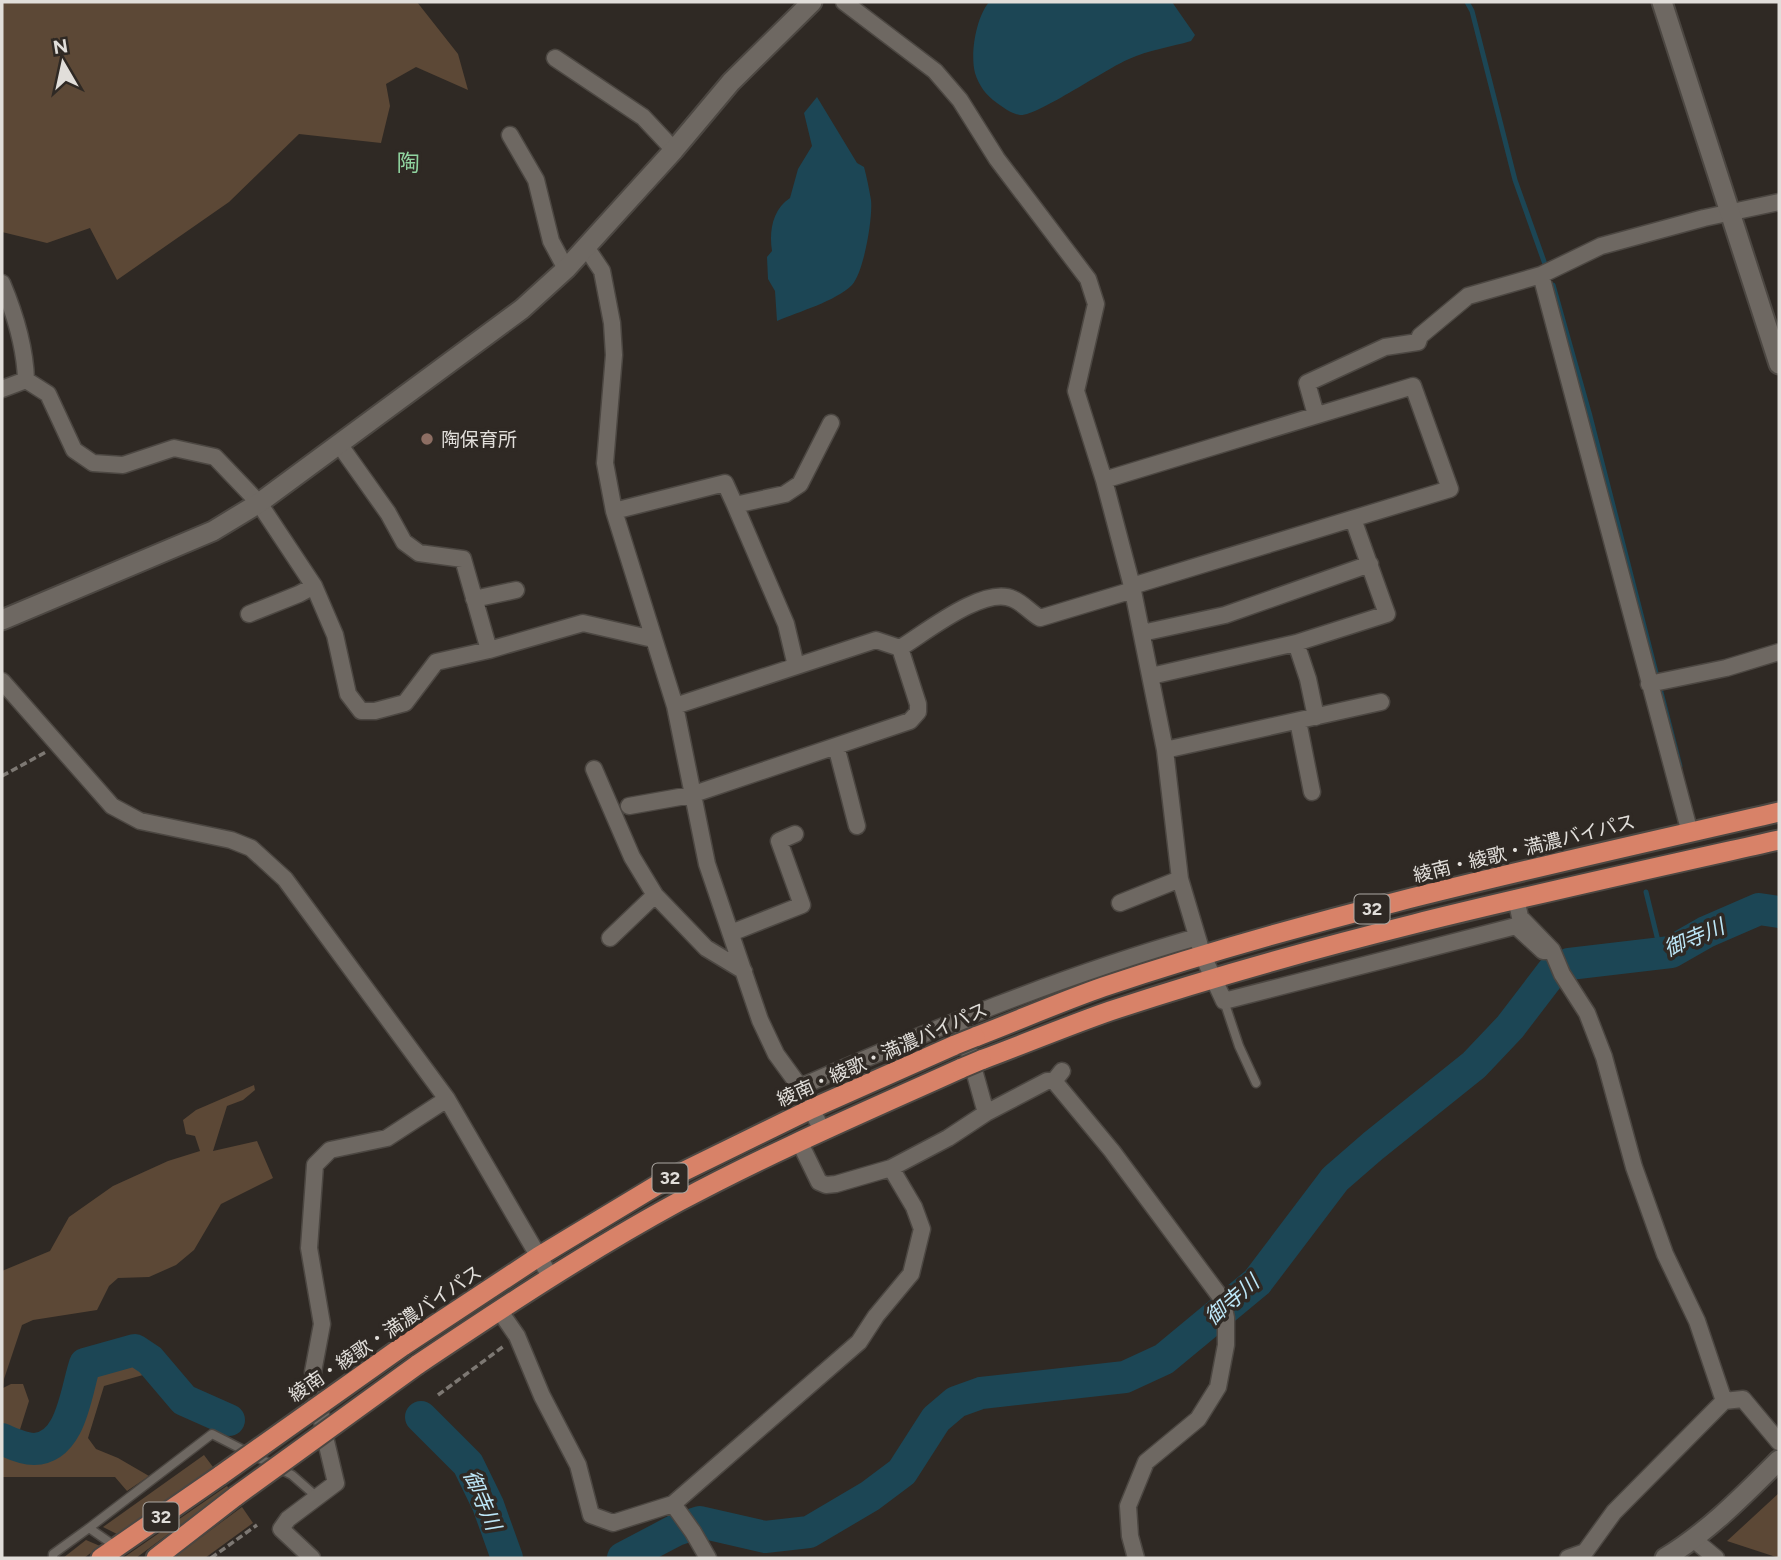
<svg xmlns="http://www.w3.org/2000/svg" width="1781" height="1560" font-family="Figtree,'Noto Sans JP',sans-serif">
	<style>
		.green { fill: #5c4836 }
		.water { fill: #1c4655 }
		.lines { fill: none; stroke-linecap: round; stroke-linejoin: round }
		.stream { stroke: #1c4655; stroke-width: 5 }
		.river { stroke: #1c4655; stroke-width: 32 }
		.service-casing { stroke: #4c4742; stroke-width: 11 }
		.minor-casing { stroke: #4c4742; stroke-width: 19 }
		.tertiary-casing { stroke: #4c4742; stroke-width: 23 }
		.secondary-casing { stroke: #4c4742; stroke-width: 23 }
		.trunk-casing { stroke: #4c4742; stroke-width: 23 }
		.path { stroke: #7d7873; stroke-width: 3.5; stroke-dasharray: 7 3.5; stroke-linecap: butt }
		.service { stroke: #6e6862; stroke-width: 8 }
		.minor { stroke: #6e6862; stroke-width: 16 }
		.tertiary { stroke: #6e6862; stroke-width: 19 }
		.secondary { stroke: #6e6862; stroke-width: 19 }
		.trunk { stroke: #d88268; stroke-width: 19 }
		.trunk-bridge-casing { stroke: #4c4742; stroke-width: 23; stroke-linecap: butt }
		.trunk-bridge { stroke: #d88268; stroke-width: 19 }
		.education-dot { fill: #8d6e63; stroke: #2f2924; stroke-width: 2.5 }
		.labels { text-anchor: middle; stroke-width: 7; stroke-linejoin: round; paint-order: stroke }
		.shield { fill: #2f2924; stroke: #aca8a3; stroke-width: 2 }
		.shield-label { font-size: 18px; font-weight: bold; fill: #e1deda }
		.poi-label { font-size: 19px; fill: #e1deda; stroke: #2f2924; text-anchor: start }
		.street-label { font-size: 19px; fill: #e1deda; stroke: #2f2924 }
		.water-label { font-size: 21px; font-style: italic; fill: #bde7f8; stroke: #2f2924 }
		.quarter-label { font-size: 23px; fill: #90d4a0; stroke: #2f2924 }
	</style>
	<rect width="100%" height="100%" fill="#2f2924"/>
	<!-- green -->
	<path class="green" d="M2,2H417L458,54L468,90L416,67L386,84L390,106L381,143L299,134L229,202L117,280L90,228L47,243L2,232Z
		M254,1085L255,1090L243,1100L227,1106L213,1151L257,1141L273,1178L221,1204L194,1250L176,1265L149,1277L118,1278L109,1286L97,1310L33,1320L22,1325L4,1379L3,1388L11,1384H23L29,1401L17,1439L2,1434V1271L50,1251L69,1217L113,1186L168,1161L200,1151L195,1136L186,1134L183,1120L196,1110Z
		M135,1355L146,1361L143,1375L104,1386L88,1438L96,1449L118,1458L149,1476L127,1491L115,1477H2V1443L34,1453L52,1446L71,1428L88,1367Z
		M204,1455L213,1467L119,1535L103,1527Z
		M227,1486L229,1489L136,1558H123Z
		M1779,1493V1558L1727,1541Z
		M242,1507L253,1523L205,1558H173Z
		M86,1540L100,1546L84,1558H63Z"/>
	<!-- water -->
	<path class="water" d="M989,2H1172L1195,35L1191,41C1171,47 1148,50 1129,59C1107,68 1036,117 1020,115C1012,114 1004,108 997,103C986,95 979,86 975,73C970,53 976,18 989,2Z
		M817,97L857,163L864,167C867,178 869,189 871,200C873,217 864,272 852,285C836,301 798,312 777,321L775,291L768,279L767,257L772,251C769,232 772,210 790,198L798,169L812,146L804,113Z"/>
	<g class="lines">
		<!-- stream -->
		<path class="stream" d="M1467,2L1472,11L1515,180L1546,267
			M1553,285L1590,416L1680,766
			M1646,892L1661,953"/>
		<!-- river -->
		<path class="river" d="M421,1417L468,1464L488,1505L507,1558
			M2,1439C10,1443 25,1449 34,1449C72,1448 76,1390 85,1364L135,1350L150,1360L184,1400L229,1420
			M623,1558L676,1530L700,1522L765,1537L809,1532L870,1496L902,1472L936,1419L956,1402L981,1393L1125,1377L1164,1359L1257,1282L1335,1179L1373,1146L1474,1065L1510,1027L1552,972L1569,964L1671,952L1706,932L1759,909L1779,912"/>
		<!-- service casing -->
		<g class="service-casing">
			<path id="service" d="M1224,1001L1239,1046L1256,1083
				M115,1546L89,1528L212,1434L292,1475L317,1497
				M53,1558V1554L89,1528"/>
		</g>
		<!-- minor casing -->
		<g class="minor-casing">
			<path id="minor" d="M844,2L935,71L960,100L997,159L1088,279L1096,304L1076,391L1104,480L1132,586L1165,750L1180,879L1203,956L1224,1001L1516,926L1543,951L1552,950
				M555,58L643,117L674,150
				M510,135L536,180L551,241L566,269
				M586,247L602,271L612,323L614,355L605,463L614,511L675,706L707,864L760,1020L776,1054L800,1087L822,1130
				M1541,275L1690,833
				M2,283C15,314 25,346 26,380L48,394L74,450L93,463L123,465L174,448L215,457L259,503L314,586L335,635L348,694L361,711H375L405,703L436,662L489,650L583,623L653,639
				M2,389L26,380
				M1316,415L1307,383L1385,347L1418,342L1420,336L1468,296L1541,275L1601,246L1704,218L1779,202
				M339,444L388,513L404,542L419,553L463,559L489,650
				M1104,480L1413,386L1450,489L1132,586
				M735,505L786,624L796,666
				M614,511L725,483L735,505L785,494L800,484L831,423
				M474,599L516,590
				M249,614L299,594L314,586
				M1142,633L1225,615L1370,564
				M1296,643L1308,679L1316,717
				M1151,676L1296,643L1387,614L1353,519
				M2,681L112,806L140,821L231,840L251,848L285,879L447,1099L550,1276
				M1649,684L1726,668L1779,652
				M675,706L876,640L900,648C925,633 984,585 1013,599C1023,603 1031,613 1040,618L1133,590
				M1298,721L1312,792
				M836,746L857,826
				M1165,750L1381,702
				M594,769L632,857L655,895L706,948L744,971
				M629,806L691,795L910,721L918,712V704L900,648
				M1516,898L1520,917L1552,950L1562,974L1587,1013L1604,1057L1634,1167L1665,1254L1697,1321L1724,1401
				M1120,903L1180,879
				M731,933L802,905L779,841L795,834
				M610,938L655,895
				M963,1031L986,1113
				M1054,1081L1112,1151L1222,1299L1226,1318V1345L1218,1387L1198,1419L1146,1462L1128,1506L1130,1536L1136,1558
				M800,1087C930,1030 1061,976 1197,937
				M799,1141L819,1182L826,1185L836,1184L891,1168L948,1138L986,1113L1047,1081H1054L1062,1071
				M499,1310L517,1336L542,1396L578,1465L591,1515L613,1523L673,1504
				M1693,1539L1716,1558
				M312,1558L281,1529L288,1519L336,1483L325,1437L313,1372L322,1324L309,1248L315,1165L330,1150L387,1138L447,1099
				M708,1558L693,1532L673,1504L859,1342L876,1316L911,1274L922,1229L914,1207L891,1168
				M1568,1558L1585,1552L1614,1512L1724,1401L1743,1399L1779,1442"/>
		</g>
		<!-- tertiary casing -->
		<g class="tertiary-casing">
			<path id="tertiary" d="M1662,2L1779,364
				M2,620L213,531L259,503L522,309L566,269L674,150L731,82L812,2"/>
		</g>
		<!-- secondary casing -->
		<g class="secondary-casing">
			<path id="secondary" d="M1665,1558C1708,1532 1744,1495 1779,1460"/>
		</g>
		<!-- trunk casing -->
		<g class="trunk-casing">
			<path id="trunk" d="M975,1037C1017,1021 1060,1002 1103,987C1323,913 1553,864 1779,812
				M981,1060C1024,1044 1067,1026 1110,1011C1329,938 1555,890 1779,840
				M403,1346L538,1257L664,1181L811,1109L955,1045
				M417,1365C502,1308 588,1251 678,1202C771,1152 867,1111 962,1068
				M101,1558L221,1475
				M156,1558L236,1496"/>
		</g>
		<!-- path -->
		<path class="path" d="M2,776L46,752
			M438,1395L504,1346
			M211,1558L257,1525"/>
		<!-- service -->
		<use href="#service" class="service"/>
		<!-- minor -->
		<use href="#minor" class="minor"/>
		<!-- tertiary -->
		<use href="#tertiary" class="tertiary"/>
		<!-- secondary -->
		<use href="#secondary" class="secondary"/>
		<!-- trunk -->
		<use href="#trunk" class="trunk"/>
		<!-- trunk-bridge casing -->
		<g class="trunk-bridge-casing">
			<path id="trunk-bridge" d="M955,1045L975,1037
				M962,1068L981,1060
				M221,1475L403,1346
				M236,1496L417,1365"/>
		</g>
		<!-- trunk-bridge -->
		<use href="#trunk-bridge" class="trunk-bridge"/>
	</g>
	<!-- markers -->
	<circle class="education-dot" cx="427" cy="439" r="7"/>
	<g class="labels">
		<!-- shield labels -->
		<g class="shield">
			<rect x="1354.5" y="894.5" width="35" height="29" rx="5"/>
			<rect x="652.5" y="1163.5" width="35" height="29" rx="5"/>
			<rect x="143.5" y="1502.5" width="35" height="29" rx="5"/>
		</g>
		<g class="shield-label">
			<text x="1372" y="915">32</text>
			<text x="670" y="1184">32</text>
			<text x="161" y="1523">32</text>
		</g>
		<!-- poi labels -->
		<g class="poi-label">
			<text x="441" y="446">陶保育所</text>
		</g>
		<!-- street labels -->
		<g class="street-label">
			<text transform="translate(1524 848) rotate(-14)" y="7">綾南・綾歌・満濃バイパス</text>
			<text transform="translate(882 1054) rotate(-24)" y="7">綾南・綾歌・満濃バイパス</text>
			<text transform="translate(385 1333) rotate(-34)" y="7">綾南・綾歌・満濃バイパス</text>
		</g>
		<!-- water labels -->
		<g class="water-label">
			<text transform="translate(1694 938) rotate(-23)" y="7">御寺川</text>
			<text transform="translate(1232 1300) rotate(-41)" y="7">御寺川</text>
			<text transform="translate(482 1500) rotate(67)" y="7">御寺川</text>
		</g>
		<!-- quarter labels -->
		<g class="quarter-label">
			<text x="408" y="171">陶</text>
		</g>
	</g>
	<!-- border -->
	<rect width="1781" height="1560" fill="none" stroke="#e1deda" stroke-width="7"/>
	<!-- north arrow -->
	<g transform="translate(63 63) rotate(351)" stroke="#2f2924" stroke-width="5" paint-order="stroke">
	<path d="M0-5L12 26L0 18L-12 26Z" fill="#e1deda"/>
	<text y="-10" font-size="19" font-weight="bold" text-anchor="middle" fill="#e1deda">N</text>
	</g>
</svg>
